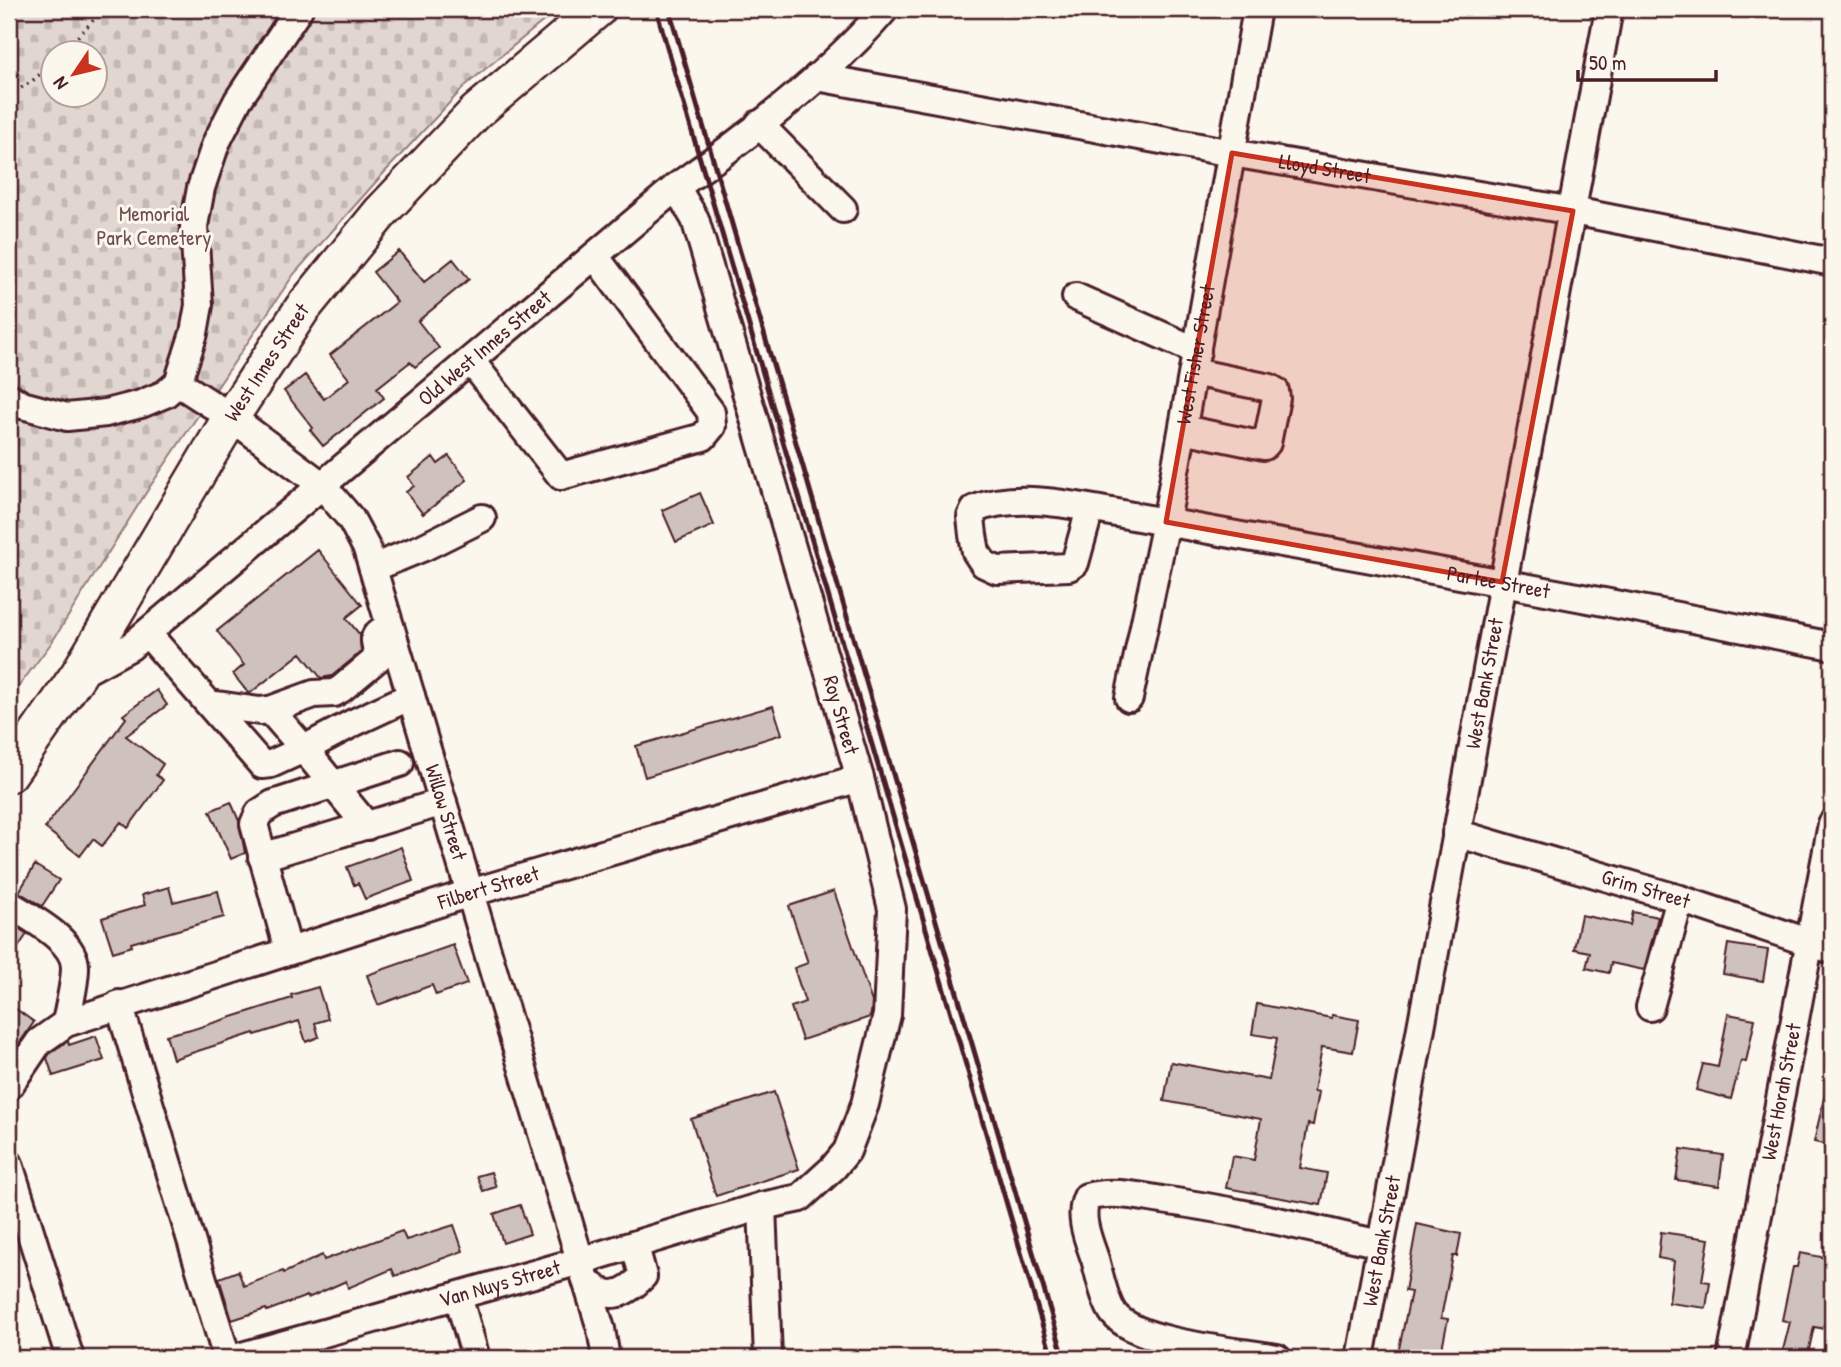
<svg xmlns="http://www.w3.org/2000/svg" width="1841" height="1367" font-family="'Patrick Hand',sans-serif">
	<style>
		.cemetery { fill: url(#cemetery-stones); stroke: #967b7e; stroke-width: 2; fill-rule: evenodd }
		.building { fill: #cfc2bc; stroke: #4a1f2b; stroke-width: 2 }
		.lines { fill: none; stroke-linecap: round; stroke-linejoin: round }
		.minor-casing { stroke: #4a1f2b; stroke-width: 32 }
		.major-casing { stroke: #4a1f2b; stroke-width: 40 }
		.path { stroke: #4a1f2b; stroke-width: 3.5; stroke-dasharray: 2 5; stroke-linecap: butt }
		.minor { stroke: #fbf7ec; stroke-width: 26 }
		.major { stroke: #fbf7ec; stroke-width: 35 }
		.rail { stroke: #4a1f2b; stroke-width: 5 }
		.marked { fill: #c8321e; fill-opacity: 0.2; stroke: #c8321e; stroke-width: 5; stroke-linejoin: round }
		.labels { text-anchor: middle; stroke-width: 6; stroke-linejoin: round; paint-order: stroke }
		.street-label { font-size: 21px; fill: #4a1f2b; stroke: #fbf7ec }
		.park-label { font-size: 21px; fill: #704d54; stroke: #fbf7ec }
	</style>
	<defs>
		<pattern id="cemetery-stones" width="16" height="16" patternUnits="userSpaceOnUse" patternTransform="scale(1.75)"><rect width="16" height="16" fill="#e2d7d0"/><path d="M2 7V4a2 2 0 0 1 4 0v3zM10 15v-3a2 2 0 0 1 4 0v3z" fill="#c3b8b3"/></pattern>
	</defs>
	<rect width="100%" height="100%" fill="#fbf7ec"/>
	<filter id="ink" filterUnits="userSpaceOnUse"><feTurbulence type="fractalNoise" baseFrequency=".0143" numOctaves="2"/><feDisplacementMap in="SourceGraphic" scale="14" xChannelSelector="R" yChannelSelector="G"/><feConvolveMatrix kernelMatrix="1 2 1 2 8 2 1 2 1" color-interpolation-filters="sRGB"/></filter>
	<g filter="url(#ink)">
		<!-- cemetery -->
		<path class="cemetery" d="M9,9H558L466,85L382,175L294,274L149,488L52,642L19,686L9,690ZM52,52H94V94H52Z"/>
		<!-- building -->
		<path class="building" d="M399,251L424,282L453,259L469,279L418,321L439,348L415,367L410,362L377,388L384,398L323,446L310,430L313,428L284,391L305,375L324,399L349,379L330,355L397,302L373,272Z
			M449,456L467,480L423,514L406,492L414,486L408,477L433,457L438,464Z
			M700,493L714,525L676,542L662,510Z
			M318,550L362,605L346,618L360,635L361,652L332,676L321,678L301,653L249,694L233,674L244,665L217,631Z
			M157,690L167,705L126,736L163,764L156,775L163,780L128,828L121,822L102,846L93,839L80,856L45,828L126,718L123,715Z
			M773,706L782,734L645,777L636,746Z
			M231,802L239,821L245,853L231,859L210,811Z
			M401,847L413,881L365,899L358,883L354,885L347,867Z
			M35,865L59,880L42,906L19,892Z
			M169,887L173,902L218,891L224,917L131,943L132,946L113,952L102,918L145,905L142,895Z
			M834,891L872,1002L871,1013L870,1017L802,1040L791,1007L805,1002L794,968L808,963L789,906Z
			M1633,912L1658,917L1644,970L1611,963L1609,973L1586,968L1590,952L1574,949L1581,915L1630,925Z
			M9,922L27,934L9,961Z
			M1728,944L1768,950L1763,981L1723,974Z
			M453,945L467,984L436,995L432,985L378,1005L367,975Z
			M318,987L328,1019L315,1023L319,1037L306,1042L299,1021L255,1035L254,1033L173,1059L166,1035L191,1029V1030L292,998L291,995Z
			M9,1004L34,1022L9,1058Z
			M1257,1004L1332,1018V1015L1359,1020L1353,1052L1322,1047L1314,1091L1319,1092L1313,1125L1308,1124L1300,1168L1327,1173L1321,1205L1226,1188L1232,1156L1254,1160L1261,1119L1164,1101L1171,1062L1269,1080L1277,1038L1252,1034Z
			M1728,1014L1755,1019L1746,1062L1741,1061L1731,1099L1696,1090L1703,1064L1718,1067Z
			M96,1036L104,1060L53,1076L47,1058L50,1053L68,1041L69,1045Z
			M1826,1089H1832V1146L1814,1142Z
			M774,1092L799,1169L716,1196L691,1119Z
			M1681,1149L1723,1155L1719,1186L1676,1180Z
			M491,1172L496,1187L483,1191L477,1176Z
			M520,1205L530,1234L503,1243L494,1214Z
			M1417,1224L1461,1234L1457,1256H1453L1441,1318L1448,1319L1440,1358H1397L1411,1292L1405,1291Z
			M454,1225L463,1251L395,1276L392,1269L348,1288L346,1281L308,1298L307,1296L267,1311L266,1309L232,1320L219,1278L238,1271L244,1286L283,1271L284,1273L322,1255L324,1260L402,1231L406,1240Z
			M1661,1232L1709,1239L1702,1281L1710,1282L1706,1308L1669,1303L1674,1261L1658,1258Z
			M1800,1253L1832,1259V1298L1826,1329L1814,1327L1807,1358H1781L1790,1322L1782,1320L1793,1267H1797Z"/>
		<g class="lines">
			<!-- minor casing -->
			<g class="minor-casing">
				<g id="minor">
					<path id="s1" d="M817,77L1232,153L1573,211L1832,262"/>
					<path d="M759,124L843,209"/>
					<path d="M1076,297L1197,351"/>
					<path d="M471,361L561,476L703,437L712,426L711,412L595,256"/>
					<path id="s2" d="M178,383L231,417L323,486L351,519L367,549L586,1280C606,1302 624,1296 643,1276L635,1246"/>
					<path d="M9,397L22,405L67,417L106,413L141,404L165,394L178,383L194,333L199,305L194,226L201,188L216,143L238,100L299,9"/>
					<path d="M1183,429L1264,446L1267,443L1276,398L1275,391L1270,388L1193,372"/>
					<path id="s3" d="M1090,509L1075,563L1069,567L997,570L984,564L976,552L973,535L971,517L975,509C1019,491 1082,507 1127,515C1167,522 1207,530 1247,537C1443,571 1638,608 1832,646"/>
					<path d="M373,568L424,547L482,518"/>
					<path d="M147,633L262,765L271,764L304,749L270,710L260,711L210,704"/>
					<path id="s4" d="M78,675L130,647L676,187C746,138 830,74 885,9"/>
					<path id="s5" d="M1129,698L1166,522L1257,9"/>
					<path d="M270,710L314,694L334,693L341,689L378,658C376,638 368,637 390,626"/>
					<path d="M367,826L304,749L353,723L411,696"/>
					<path id="s6" d="M1456,833L1680,899L1832,950"/>
					<path d="M262,857L443,802"/>
					<path d="M9,904C30,918 75,940 75,967C75,985 69,1005 66,1023"/>
					<path d="M288,950L254,824L259,813L273,804L400,763"/>
					<path d="M119,1004L227,1358"/>
					<path d="M1650,1007L1680,899"/>
					<path id="s7" d="M9,1086L39,1042L66,1023L470,893L860,778"/>
					<path d="M9,1164L70,1358"/>
					<path d="M762,1206L768,1358"/>
					<path d="M586,1280L601,1329L606,1358"/>
					<path d="M458,1296L476,1358"/>
					<path id="s8" d="M235,1358L580,1261L762,1206L800,1198L833,1168L847,1151L865,1104L887,1015L892,909L860,778L695,219L676,187"/>
					<path d="M1277,1358C1238,1351 1138,1344 1114,1314C1105,1303 1099,1273 1095,1259C1088,1239 1078,1216 1087,1197C1112,1190 1137,1196 1162,1200C1236,1210 1308,1228 1381,1244"/>
					<path id="s9" d="M1360,1358L1609,9"/>
					<path id="s10" d="M1731,1358L1832,824"/>
				</g>
			</g>
			<!-- major casing -->
			<g class="major-casing">
				<g id="major">
					<path id="s11" d="M9,774L78,675L231,417L302,309L381,212L476,112L598,9"/>
				</g>
			</g>
			<!-- path -->
			<path class="path" d="M63,52L104,9
				M9,95L31,82L52,64"/>
			<!-- minor -->
			<use href="#minor" class="minor"/>
			<!-- major -->
			<use href="#major" class="major"/>
			<!-- rail -->
			<path class="rail" d="M656,9L1052,1358
				M669,9L1064,1358"/>
		</g>
	</g>
	<!-- marked area -->
	<path class="marked" d="M1232,153L1573,211L1502,582L1166,522Z"/>
	<g class="labels">
		<!-- street labels -->
		<g class="street-label">
			<text dy="7" stroke="none"><textPath href="#s1" startOffset="516">Lloyd Street</textPath></text>
			<text dy="7" stroke="none"><textPath href="#s4" startOffset="523">Old West Innes Street</textPath></text>
			<text dy="7" stroke="none"><textPath href="#s5" startOffset="350">West Fisher Street</textPath></text>
			<text dy="7" stroke="none"><textPath href="#s11" startOffset="486">West Innes Street</textPath></text>
			<text dy="7" stroke="none"><textPath href="#s3" startOffset="740">Partee Street</textPath></text>
			<text dy="7" stroke="none"><textPath href="#s9" startOffset="686">West Bank Street</textPath></text>
			<text transform="translate(841 715) rotate(74)" y="7">Roy Street</text>
			<text dy="7" stroke="none"><textPath href="#s2" startOffset="530">Willow Street</textPath></text>
			<text dy="7" stroke="none"><textPath href="#s7" startOffset="530">Filbert Street</textPath></text>
			<text dy="7" stroke="none"><textPath href="#s6" startOffset="198">Grim Street</textPath></text>
			<text dy="7" stroke="none"><textPath href="#s10" startOffset="271">West Horah Street</textPath></text>
			<text dy="7" stroke="none"><textPath href="#s9" startOffset="119">West Bank Street</textPath></text>
			<text dy="7" stroke="none"><textPath href="#s8" startOffset="275">Van Nuys Street</textPath></text>
		</g>
		<!-- park labels -->
		<g class="park-label">
			<text x="154" y="221">Memorial<tspan x="154" dy="24">Park Cemetery</tspan></text>
		</g>
	</g>
	<!-- margin -->
	<rect width="1841" height="1367" fill="none" stroke="#fbf7ec" stroke-width="35"/>
	<rect x="18" y="18" width="1806" height="1332" fill="none" stroke="#4a1f2b" stroke-width="2.5" filter="url(#ink)"/>
	<!-- north arrow -->
	<g transform="translate(74 74) rotate(235)"><circle r="33" fill="#fbf7ec" stroke="#b4a19f" stroke-width="2"/>
	<path d="M0-5L12 26L0 18L-12 26Z" fill="#c8321e"/>
	<text y="-10" font-size="19" font-weight="bold" text-anchor="middle" fill="#4a1f2b">N</text>
	</g>
	<!-- scale -->
	<path d="M1578 70v10h138v-10" fill="none" stroke="#4a1f2b" stroke-width="3.5"/>
	<text x="1589" y="70" font-size="21" fill="#4a1f2b" stroke="#fbf7ec" stroke-width="5" paint-order="stroke">50 m</text>
</svg>
